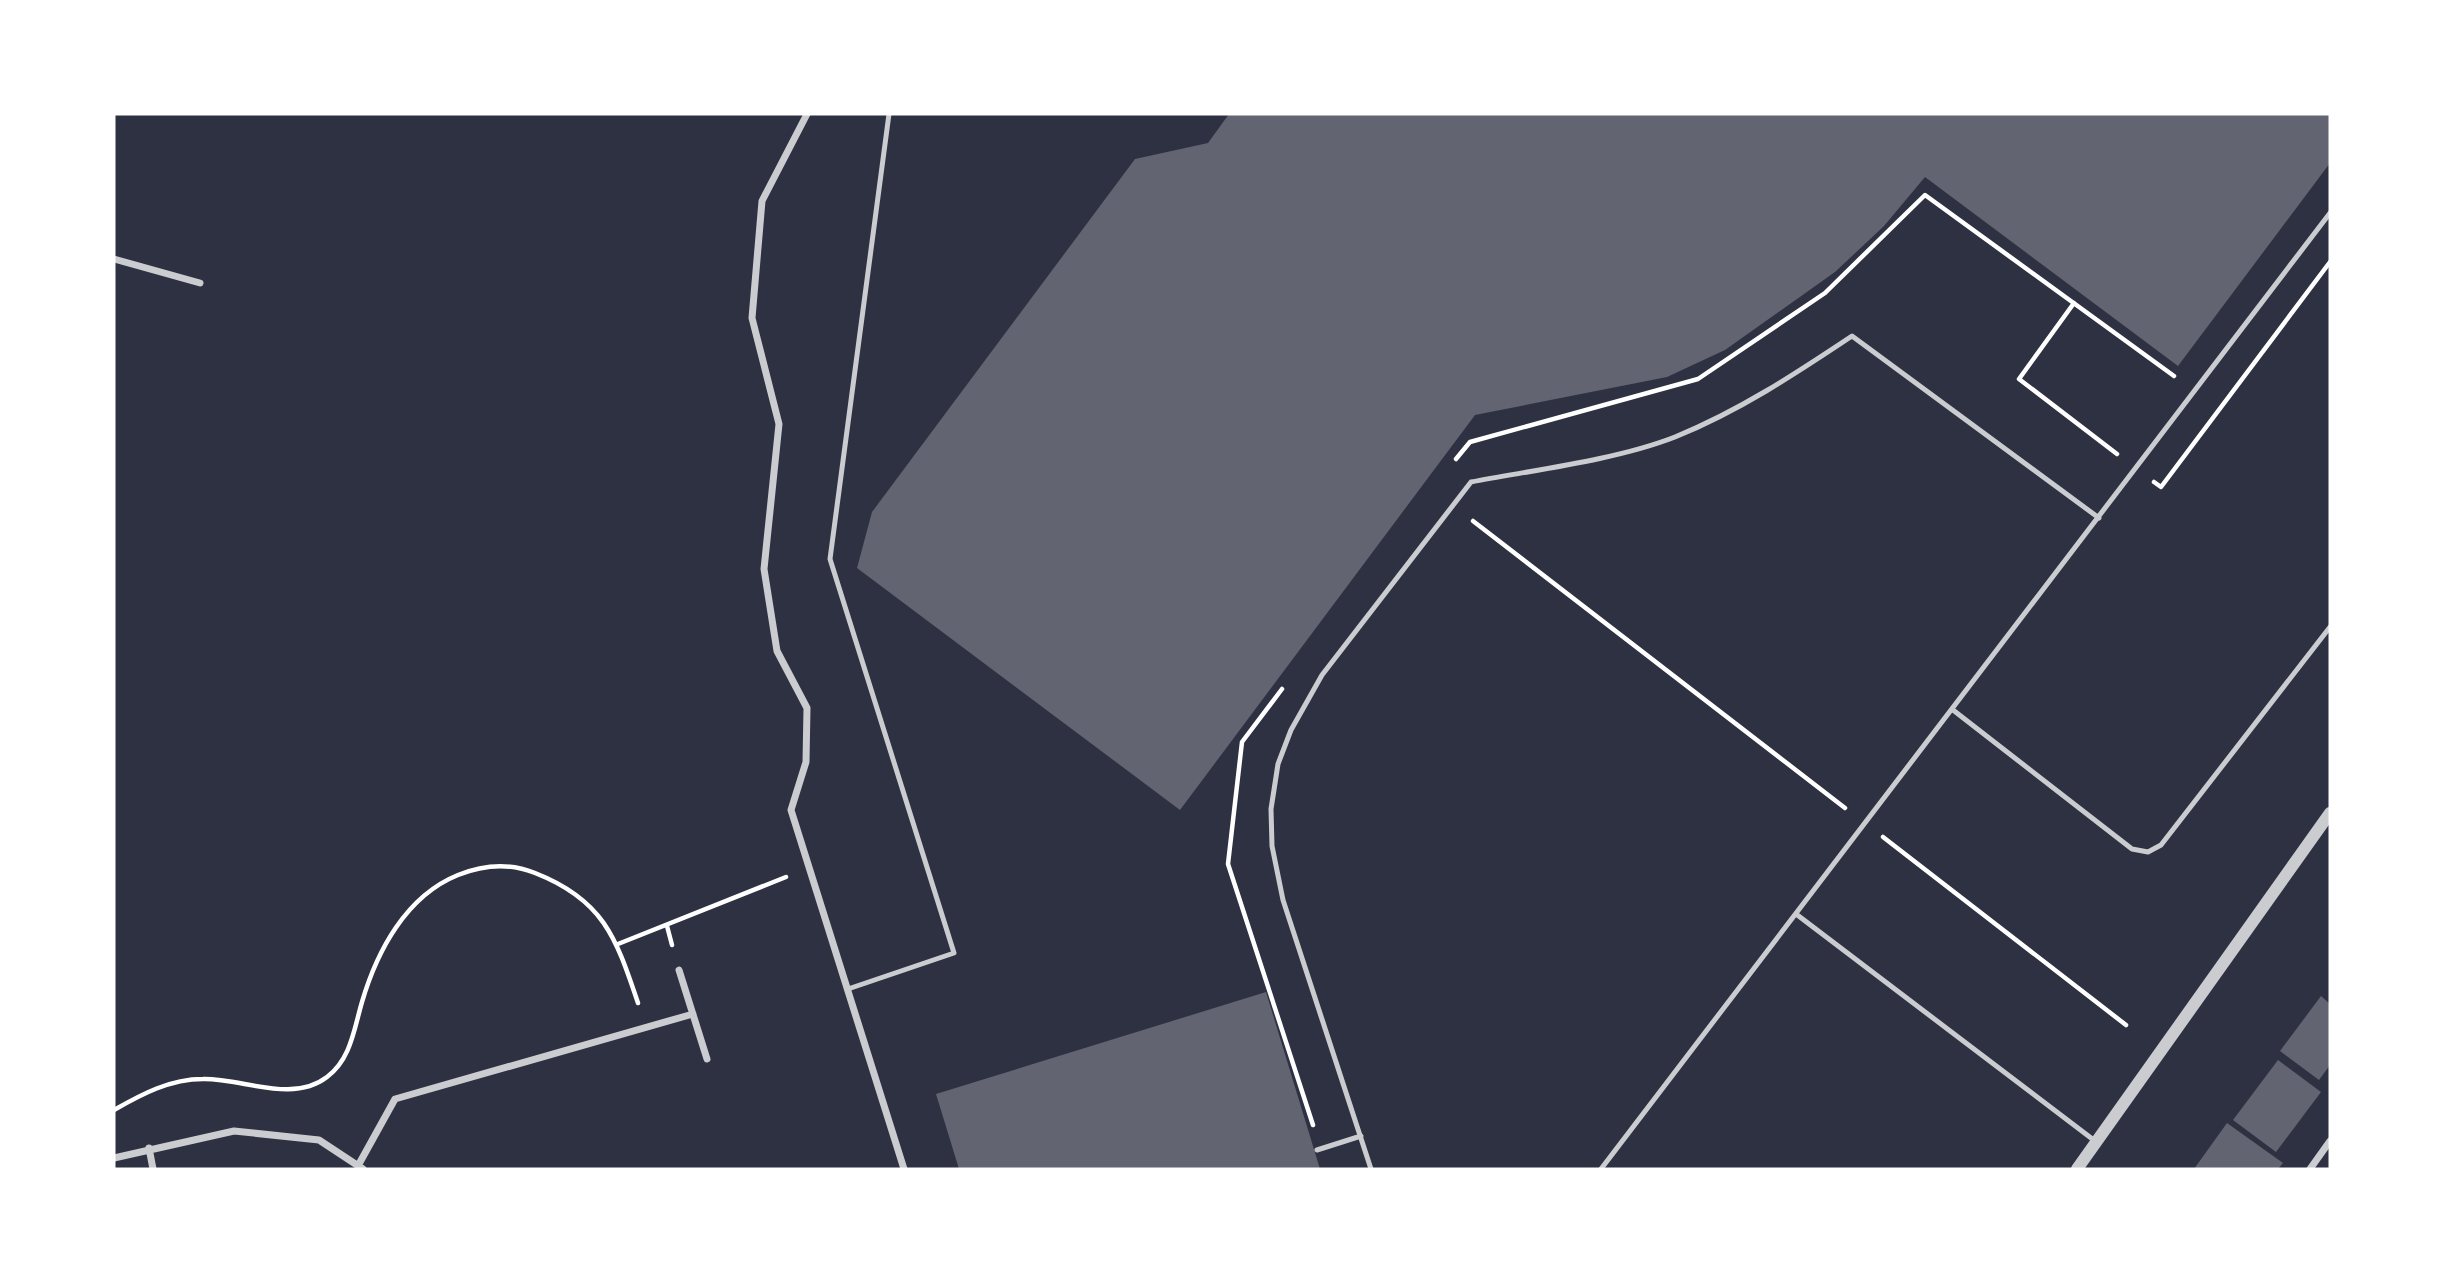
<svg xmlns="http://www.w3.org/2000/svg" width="2444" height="1283" font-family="Barlow,sans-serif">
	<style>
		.building { fill: #626471 }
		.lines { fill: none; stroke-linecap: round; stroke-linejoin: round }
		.path { stroke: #fff; stroke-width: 4.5 }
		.service { stroke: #caccd0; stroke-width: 5 }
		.minor { stroke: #caccd0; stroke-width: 7 }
		.tertiary { stroke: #caccd0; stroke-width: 12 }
	</style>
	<rect width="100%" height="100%" fill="#2d3142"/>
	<!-- building -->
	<path class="building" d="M1229,114H2330V163L2178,366L1925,177L1884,226L1835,272L1725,350L1667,377L1475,415L1180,810L857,568L872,512L1135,159L1208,143Z
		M1266,992L1320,1169H959L936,1094Z
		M2321,996L2330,1004V1065L2319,1080L2280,1051Z
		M2278,1060L2321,1092L2276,1152L2233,1120Z
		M2227,1123L2283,1163L2278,1169H2194Z"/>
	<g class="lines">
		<!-- path -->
		<path class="path" d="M2074,303L2019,379L2117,454
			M1456,459L1470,442L1698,379L1825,293L1925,195L2174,376
			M2154,482L2161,487L2330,262
			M1473,521L1845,808
			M1282,689L1242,742L1228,864L1313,1125
			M1883,837L2126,1025
			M667,926L672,945
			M618,944L786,877
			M114,1110C142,1094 170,1079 203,1079C242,1078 292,1104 327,1077C351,1059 354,1029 362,1002C377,951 406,896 458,875C483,865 510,863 535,873C604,900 616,938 638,1003"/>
		<!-- service -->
		<path class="service" d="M1953,710L2132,849L2148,852L2161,845L2330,627
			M1796,914L2095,1141
			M848,989L954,953L830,559L889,114
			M1317,1150L1361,1136
			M1371,1169L1283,900L1272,846L1271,809L1278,764L1291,730L1322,675L1471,482C1534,470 1616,460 1675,437C1739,411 1795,374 1852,336L2099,518
			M1601,1169L2330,213"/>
		<!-- minor -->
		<path class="minor" d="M807,114L762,201L752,318L779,424L764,569L777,651L807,708L806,762L791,810L904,1169
			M114,259L200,283
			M679,970L707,1059
			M149,1148L153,1169
			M114,1158L234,1131L319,1140L363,1169
			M359,1164L395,1099L693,1014
			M2310,1169L2330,1141"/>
		<!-- tertiary -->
		<path class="tertiary" d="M2077,1169L2330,813"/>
	</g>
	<!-- border -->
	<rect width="2444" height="1283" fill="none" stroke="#ffffff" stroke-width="231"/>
</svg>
